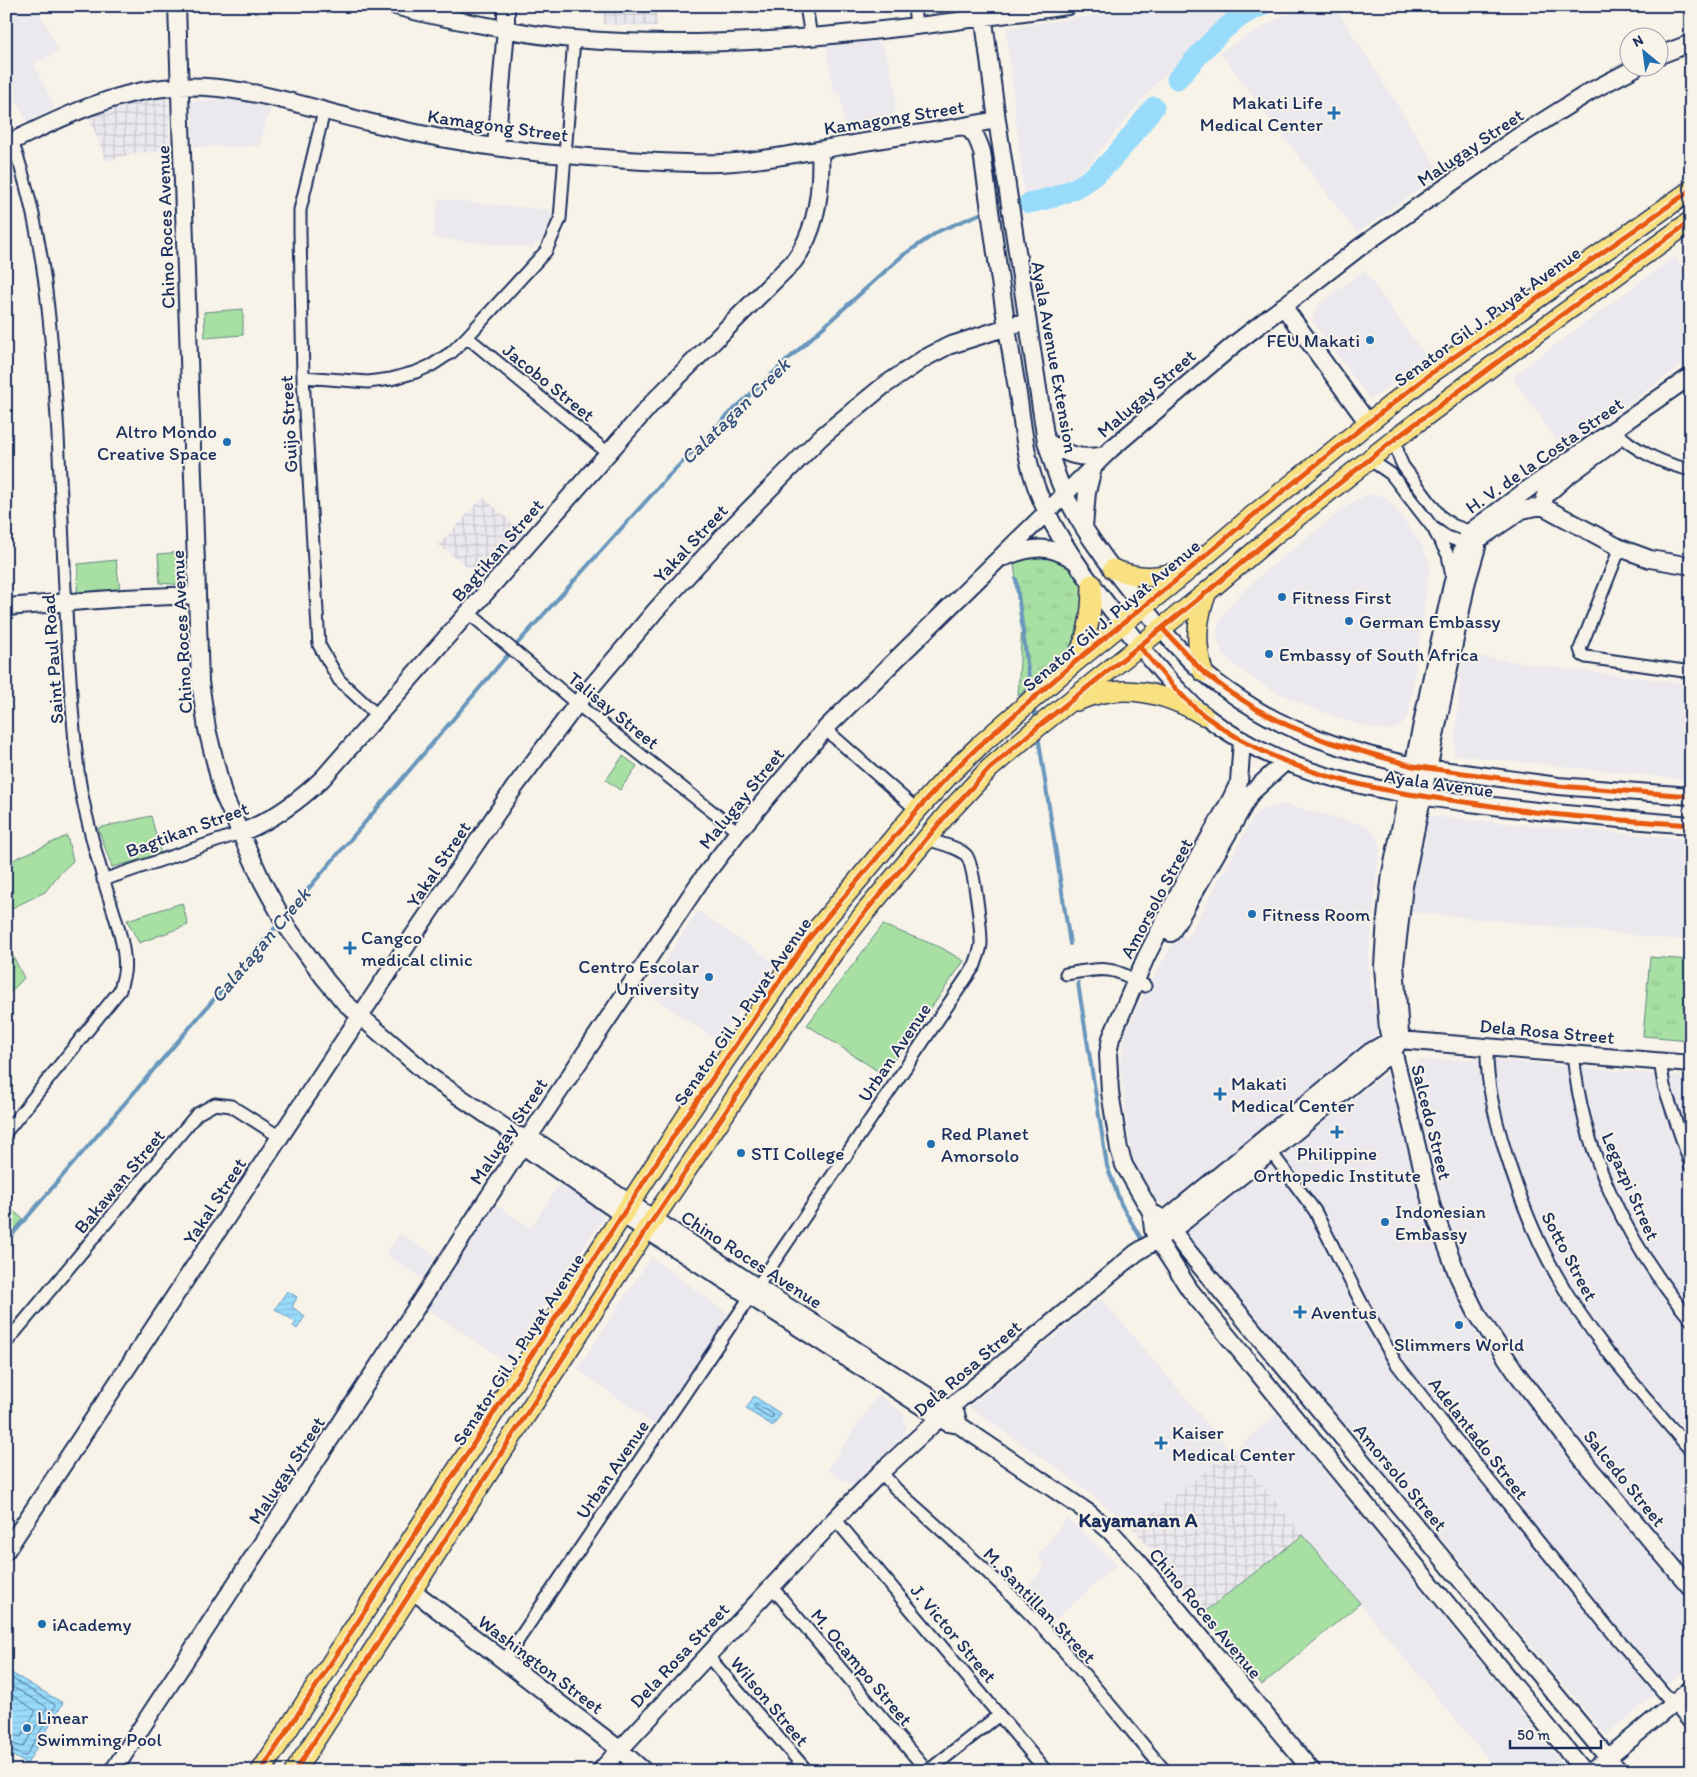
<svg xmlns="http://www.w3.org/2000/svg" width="1697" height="1777" font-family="Itim,sans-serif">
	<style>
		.built { fill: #ece9ee }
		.industrial { fill: url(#industrial-grid) }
		.green { fill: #a8dfa3; stroke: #628780 }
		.park { fill: url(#park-tufts); stroke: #628780 }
		.water { fill: url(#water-rules); stroke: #6796bc }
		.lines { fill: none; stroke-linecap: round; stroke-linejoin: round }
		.shore { stroke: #4d749d; stroke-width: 1 }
		.stream { stroke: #6796bc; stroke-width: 4 }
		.river { stroke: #99dbfb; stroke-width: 21 }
		.street-casing { stroke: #1b2f5e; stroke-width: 15 }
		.secondary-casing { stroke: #1b2f5e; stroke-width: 20 }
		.primary-casing { stroke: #1b2f5e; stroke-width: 22 }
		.street { stroke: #f7f3e8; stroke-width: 11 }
		.secondary { stroke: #f7f3e8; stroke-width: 16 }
		.primary { stroke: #f9e181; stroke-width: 19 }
		.cycleway-casing { stroke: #f7f3e8; stroke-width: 8 }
		.cycleway { stroke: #e8590c; stroke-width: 5 }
		.poi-dot { fill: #1f6fb2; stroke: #f7f3e8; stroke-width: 2 }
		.labels { text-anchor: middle; stroke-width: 4; stroke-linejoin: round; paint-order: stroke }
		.poi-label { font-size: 19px; fill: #1b2f5e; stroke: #f7f3e8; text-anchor: start }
		.street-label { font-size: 19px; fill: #1b2f5e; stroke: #f7f3e8 }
		.water-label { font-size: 20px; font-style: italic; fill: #34517d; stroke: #f7f3e8 }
		.neighbourhood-label { font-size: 20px; font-weight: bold; fill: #1b2f5e; stroke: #f7f3e8 }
	</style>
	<defs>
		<pattern id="industrial-grid" width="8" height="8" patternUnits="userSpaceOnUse" patternTransform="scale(1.25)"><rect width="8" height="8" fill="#ece9ee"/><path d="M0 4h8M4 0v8" fill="none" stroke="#cac8ce"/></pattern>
		<pattern id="park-tufts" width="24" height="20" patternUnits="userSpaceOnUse" patternTransform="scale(1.25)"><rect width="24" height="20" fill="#a8dfa3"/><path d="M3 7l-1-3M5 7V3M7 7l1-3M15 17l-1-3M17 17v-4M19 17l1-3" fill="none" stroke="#90c08f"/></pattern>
		<pattern id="water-rules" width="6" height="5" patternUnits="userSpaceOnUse" patternTransform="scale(1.25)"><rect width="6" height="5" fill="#99dbfb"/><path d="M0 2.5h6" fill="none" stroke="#83bcda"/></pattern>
	</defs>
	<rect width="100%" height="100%" fill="#f7f3e8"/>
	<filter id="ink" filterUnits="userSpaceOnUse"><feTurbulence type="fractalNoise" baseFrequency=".02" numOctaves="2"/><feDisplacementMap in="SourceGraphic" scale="10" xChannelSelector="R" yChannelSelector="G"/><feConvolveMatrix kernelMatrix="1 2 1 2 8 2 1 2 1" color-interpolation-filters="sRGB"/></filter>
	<g filter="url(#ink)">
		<!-- built -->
		<path class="built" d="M10,6H37L59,51L34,64L55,108L27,122L6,80V8Z
			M1157,6H1247L1204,35L1155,85L1090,163L1073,177L1049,190L1024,193L1006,28Z
			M1317,6H1335L1441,174L1357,233L1219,52L1282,16Z
			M874,40L881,45L888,60L896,90V108L893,115L887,122L876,126L845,132L840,93L834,94L826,46Z
			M230,99L271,108L259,146L193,147L191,101Z
			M438,199L552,210L551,222L540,241L532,248L433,238Z
			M1675,256L1691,279V358L1564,451L1512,377Z
			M1364,270L1428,359L1370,400L1312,321L1317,306Z
			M1367,494H1376L1385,497L1394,506L1421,544L1429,560L1430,567L1409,714L1406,720L1400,726L1395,729L1388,730L1375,729L1347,721L1297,702L1268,688L1236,667L1221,650L1218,641L1217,632L1219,623L1223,614L1235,599L1257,578L1349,504Z
			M1462,654L1567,669L1691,684V780L1454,755Z
			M1284,804L1367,826L1378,838L1380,845L1368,960L1372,1004L1381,1006V1025L1374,1039L1348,1063L1174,1204H1163L1158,1201L1149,1191L1132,1163L1120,1066L1125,1037L1137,1007L1178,933L1187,938L1254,816L1262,809Z
			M1426,816L1691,839V941L1410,912L1413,875Z
			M698,911L775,963L718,1041L644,992Z
			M1483,1059L1691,1077V1665L1606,1735L1183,1232L1384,1075L1421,1060Z
			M561,1182L607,1212L507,1362L423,1307L491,1202L531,1227Z
			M400,1233L436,1256L422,1278L386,1255Z
			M651,1257L730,1315L656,1426L577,1369Z
			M1101,1298L1231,1451L1133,1528L1072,1479L969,1407Z
			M878,1394L903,1413L906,1427L904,1435L853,1486L827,1470Z
			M1278,1413L1564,1765L1557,1771H1498L1233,1451Z
			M1067,1517L1117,1565L1051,1623L1023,1592L1045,1565L1037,1557Z"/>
		<!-- industrial -->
		<path class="industrial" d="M604,6H656L657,26L603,24Z
			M168,96L170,151L133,153L107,162L89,118L120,105Z
			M483,497L524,533L483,579L439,545Z
			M1231,1451H1233L1303,1535L1203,1613L1133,1528Z"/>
		<!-- green -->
		<path class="green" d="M243,309V335L205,338L204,312Z
			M182,552L183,585L160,583L158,554Z
			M116,560L120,591L77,597L78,564Z
			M623,756L637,766L620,790L606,780Z
			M151,816L161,855L112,867L98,828Z
			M67,836L73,861L59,874L45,892L6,911V865L17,858Z
			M182,903L188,925L139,943L127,920Z
			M883,925L940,947L964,961L884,1075L807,1025Z
			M11,952L24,978L6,997V955Z
			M6,1205L23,1219L9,1237L6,1235Z
			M1303,1535L1360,1603L1262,1685L1203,1613Z"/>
		<!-- park -->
		<path class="park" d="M1065,554L1090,583L1089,638L1018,696L1022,622L1013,557Z
			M1650,957L1691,960V1040L1643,1036Z"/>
		<!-- water -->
		<path class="water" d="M287,1291L297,1297L292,1307L305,1316L297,1329L293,1326L296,1322L275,1309Z
			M754,1396L781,1414L773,1426L746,1409Z
			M8,1671L63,1703L27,1764L6,1752V1673Z"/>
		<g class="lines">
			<!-- shore -->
			<path class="shore" d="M756,1404L773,1414V1417L770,1418L755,1408L754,1406Z
				M6,1675L54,1704L55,1706L26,1756H23L10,1749L6,1748
				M6,1683L45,1706L47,1708L23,1747L6,1742
				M6,1691L36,1711L21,1737L6,1734"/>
			<!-- stream -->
			<path class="stream" d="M1015,205L1029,203
				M1016,579L1031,693
				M517,644L665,480L729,414L820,330L902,256L939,231L982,213
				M1033,705L1036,720
				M1038,735L1070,944
				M286,915L512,650
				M1078,983L1107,1166L1121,1204L1143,1242
				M6,1242L280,922"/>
			<!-- river -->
			<path class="river" d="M1177,79C1202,53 1226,19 1261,6
				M1029,203C1046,200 1062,195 1077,187C1108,171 1133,133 1154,107"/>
			<!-- street casing -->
			<g class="street-casing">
				<path id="street" d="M806,6L811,37
					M914,6L916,26
					M324,111L300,210V232L303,377L319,645L339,680L378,716
					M467,337L608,453
					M303,377L368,382L391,379L416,372L432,365L452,352L467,337L546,251L560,219L574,39
					M1613,429C1633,450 1663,464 1691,470
					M1395,439L1399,457L1403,466L1440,516L1452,525L1476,534
					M1369,459L1391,474L1433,528L1447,537L1470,545
					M1435,532L1448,555L1452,577
					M1620,548L1580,649L1582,655L1586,657L1691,672
					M469,613L577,704L738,832
					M825,729L917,810
					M103,880L240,833
					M1066,974C1104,968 1111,965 1145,986
					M1487,1046C1486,1083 1495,1118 1506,1154C1519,1196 1535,1238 1557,1276C1592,1340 1644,1395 1691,1451
					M1573,1053C1582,1152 1627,1244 1691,1320
					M1660,1061L1664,1086L1691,1166
					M6,1132L120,990C121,984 123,979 124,973C128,948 111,906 104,881C94,847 82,805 78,771C65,654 64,536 57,418C51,324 44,230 12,141
					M1271,1152L1315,1211L1361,1302L1396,1363L1449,1431L1610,1630L1691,1725
					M757,1287L975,965C977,958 981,950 981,943C981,929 974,863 966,855C956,846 938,843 926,839
					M6,1343L197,1114L215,1104L231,1106L280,1137
					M881,1472L896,1489C951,1539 1008,1588 1057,1643C1094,1685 1129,1728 1165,1771
					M835,1519L1046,1771
					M771,1586L927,1771
					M707,1655L807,1771
					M504,1661L750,1297
					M928,1771L999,1715"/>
			</g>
			<!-- secondary casing -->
			<g class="secondary-casing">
				<path id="secondary" d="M177,6L200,682L207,729L223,794L262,881L287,927L325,979L344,1002L432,1078L516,1135L528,1138L542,1145L757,1287L956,1414L959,1425
					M396,6C422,14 450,19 477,24C509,30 542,37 574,39C740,53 905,28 1068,6
					M982,6L997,120L1046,441C1050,454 1054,468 1059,481C1079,530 1123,583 1157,624C1172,641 1187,659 1204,673C1221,687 1239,699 1257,710C1304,738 1360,754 1413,766L1558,786L1691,796
					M1660,55L1691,43
					M964,126C976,133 978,140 982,152C993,231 1003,310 1017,388C1022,417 1024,449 1033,477C1049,530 1087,579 1121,622C1141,648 1161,673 1184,696C1190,702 1197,710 1204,715C1282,776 1376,791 1470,803C1544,813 1617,819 1691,825
					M6,144C57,120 107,94 163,88C233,80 301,106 368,122C436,139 507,151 578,156C625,160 673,164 720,163C761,161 801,153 841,146C893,137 945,130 997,120
					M496,147L506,29V6
					M1283,306L1368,423
					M1691,376L1528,489L1470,532L1464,543L1452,585L1429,690L1391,873L1386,918L1383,966L1388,1030L1432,1207L1458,1276L1476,1312L1515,1371L1586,1464L1691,1588
					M1046,441C1068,455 1079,460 1105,455
					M1542,506L1546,495L1565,478L1614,442
					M1542,506L1620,548L1650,559L1691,566
					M1084,527L1087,492L1093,468
					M1482,537L1522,510L1542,506
					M1005,557C1032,546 1051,544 1075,561
					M6,607L124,598L197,595
					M1242,740L1239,782L1231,799L1186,879L1146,957L1111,1038L1108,1054L1110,1092L1119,1149L1124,1165L1151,1212L1153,1230L1157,1239L1190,1290L1584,1771
					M240,833C271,821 299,801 323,778L653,402L794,261C817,230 822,188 820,150
					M1171,933L1251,793L1285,762
					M528,1138L699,883L738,832L825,729L1111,449L1236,343L1360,247L1516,138L1591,91L1635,68
					M523,1146L623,1215L948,1423L959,1425L1089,1513L1111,1532L1141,1565L1312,1771
					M1151,1212L1165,1220L1186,1249L1619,1771
					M1156,1227L1370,1052L1391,1040H1400L1691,1064
					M6,1551L411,939L514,788L577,704L656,610L728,531L821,437L882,387L925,358L948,346L1026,321
					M412,1590L619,1749L644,1771
					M113,1771L522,1146
					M600,1771L835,1519L881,1472L960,1399L1136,1253L1172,1230L1186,1220L1271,1152L1394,1050L1400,1040V1034L1395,964L1404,886L1467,581L1477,547
					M1592,1771L1691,1689"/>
			</g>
			<!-- primary casing -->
			<g class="primary-casing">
				<path id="primary" d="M1113,569C1139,579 1157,578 1184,571
					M1077,658C1089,634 1092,611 1092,584
					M1203,672C1195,644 1196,620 1207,592
					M1077,701C1121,682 1164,692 1203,715
					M261,1771L688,1114L807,941L917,810L950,774L980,745L1075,662L1190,569L1251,517L1368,423L1430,374L1691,190
					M295,1771L646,1230L833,953L867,910L948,813L989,769L1039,726L1207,592L1273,536L1395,439L1527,340L1691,221"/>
			</g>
			<!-- street -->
			<use href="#street" class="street"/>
			<!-- secondary -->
			<use href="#secondary" class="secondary"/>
			<!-- primary -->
			<use href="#primary" class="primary"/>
			<!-- cycleway casing -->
			<g class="cycleway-casing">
				<path id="cycleway" d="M1162,628L1203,672L1227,690L1258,710L1287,725L1326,741L1413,766L1558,786L1691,796
					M1140,647C1158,668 1182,699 1205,716C1287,777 1373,790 1472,803C1498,807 1524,811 1551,814C1597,819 1644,821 1691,825
					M261,1771L688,1114L807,941L917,810L950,774L980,745L1075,662L1190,569L1251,517L1368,423L1430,374L1691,190
					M295,1771L646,1230L833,953L867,910L948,813L989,769L1039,726L1207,592L1273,536L1395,439L1527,340L1691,221"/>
			</g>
			<!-- cycleway -->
			<use href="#cycleway" class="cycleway"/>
		</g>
	</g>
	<!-- markers -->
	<g class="poi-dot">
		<path d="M1331.5 105.5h5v5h5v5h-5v5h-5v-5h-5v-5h5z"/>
		<circle cx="1370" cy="340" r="5"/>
		<circle cx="227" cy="442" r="5"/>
		<circle cx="1282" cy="597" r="5"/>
		<circle cx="1349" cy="621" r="5"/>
		<circle cx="1269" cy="654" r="5"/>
		<circle cx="1252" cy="914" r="5"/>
		<path d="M347.5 940.5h5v5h5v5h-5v5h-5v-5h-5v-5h5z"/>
		<circle cx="709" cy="977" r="5"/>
		<path d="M1217.5 1086.5h5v5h5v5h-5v5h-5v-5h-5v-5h5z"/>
		<path d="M1334.5 1124.5h5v5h5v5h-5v5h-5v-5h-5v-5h5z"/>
		<circle cx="931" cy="1144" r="5"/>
		<circle cx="741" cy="1153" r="5"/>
		<circle cx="1385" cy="1222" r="5"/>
		<path d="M1297.5 1304.5h5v5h5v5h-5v5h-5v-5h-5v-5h5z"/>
		<circle cx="1459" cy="1325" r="5"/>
		<path d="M1158.5 1435.5h5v5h5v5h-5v5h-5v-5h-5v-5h5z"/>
		<circle cx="42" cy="1624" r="5"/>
		<circle cx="27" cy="1728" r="5"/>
	</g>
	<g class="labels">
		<!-- poi labels -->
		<g class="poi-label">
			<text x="1323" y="109" text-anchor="end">Makati Life<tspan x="1323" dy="22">Medical Center</tspan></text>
			<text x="1360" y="347" text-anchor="end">FEU Makati</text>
			<text x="217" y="438" text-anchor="end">Altro Mondo<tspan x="217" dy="22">Creative Space</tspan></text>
			<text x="1292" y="604">Fitness First</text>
			<text x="1359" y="628">German Embassy</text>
			<text x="1279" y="661">Embassy of South Africa</text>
			<text x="1262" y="921">Fitness Room</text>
			<text x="361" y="944">Cangco<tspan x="361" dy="22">medical clinic</tspan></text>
			<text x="699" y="973" text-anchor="end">Centro Escolar<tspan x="699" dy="22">University</tspan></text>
			<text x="1231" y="1090">Makati<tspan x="1231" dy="22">Medical Center</tspan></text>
			<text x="941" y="1140">Red Planet<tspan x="941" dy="22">Amorsolo</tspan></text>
			<text x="751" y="1160">STI College</text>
			<text x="1337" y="1160" text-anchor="middle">Philippine<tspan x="1337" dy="22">Orthopedic Institute</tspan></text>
			<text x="1395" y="1218">Indonesian<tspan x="1395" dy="22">Embassy</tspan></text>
			<text x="1311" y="1319">Aventus</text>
			<text x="1459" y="1351" text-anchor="middle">Slimmers World</text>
			<text x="1172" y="1439">Kaiser<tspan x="1172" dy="22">Medical Center</tspan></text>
			<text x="52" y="1631">iAcademy</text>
			<text x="37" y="1724">Linear<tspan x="37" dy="22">Swimming Pool</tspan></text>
		</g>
		<!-- street labels -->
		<g class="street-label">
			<text transform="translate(894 117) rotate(-9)" y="7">Kamagong Street</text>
			<text transform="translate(498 125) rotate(8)" y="7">Kamagong Street</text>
			<text transform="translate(1470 147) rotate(-34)" y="7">Malugay Street</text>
			<text transform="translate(165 227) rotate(-92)" y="7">Chino Roces Avenue</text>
			<text transform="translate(1487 316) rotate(-36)" y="7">Senator Gil J. Puyat Avenue</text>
			<text transform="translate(1055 357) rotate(80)" y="7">Ayala Avenue Extension</text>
			<text transform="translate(549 382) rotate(39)" y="7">Jacobo Street</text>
			<text transform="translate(1146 393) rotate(-41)" y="7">Malugay Street</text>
			<text transform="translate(288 424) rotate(-93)" y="7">Guijo Street</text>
			<text transform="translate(1544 455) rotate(-35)" y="7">H. V. de la Costa Street</text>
			<text transform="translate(690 543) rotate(-47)" y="7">Yakal Street</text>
			<text transform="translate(497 550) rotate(-49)" y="7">Bagtikan Street</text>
			<text transform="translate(1111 615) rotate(-40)" y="7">Senator Gil J. Puyat Avenue</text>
			<text transform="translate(181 632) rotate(-93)" y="7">Chino Roces Avenue</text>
			<text transform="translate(52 659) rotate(-94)" y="7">Saint Paul Road</text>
			<text transform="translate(614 710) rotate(39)" y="7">Talisay Street</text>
			<text transform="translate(1439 783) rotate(8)" y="7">Ayala Avenue</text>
			<text transform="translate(741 798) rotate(-51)" y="7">Malugay Street</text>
			<text transform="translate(187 829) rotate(-20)" y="7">Bagtikan Street</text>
			<text transform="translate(438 864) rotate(-56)" y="7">Yakal Street</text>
			<text transform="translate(1156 898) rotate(-62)" y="7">Amorsolo Street</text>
			<text transform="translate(742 1011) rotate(-55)" y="7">Senator Gil J. Puyat Avenue</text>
			<text transform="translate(1547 1031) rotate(5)" y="7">Dela Rosa Street</text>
			<text transform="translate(894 1052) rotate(-56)" y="7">Urban Avenue</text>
			<text transform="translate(1432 1122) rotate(76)" y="7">Salcedo Street</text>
			<text transform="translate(508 1131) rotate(-56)" y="7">Malugay Street</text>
			<text transform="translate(119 1181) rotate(-50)" y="7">Bakawan Street</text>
			<text transform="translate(1631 1186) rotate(66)" y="7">Legazpi Street</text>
			<text transform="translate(214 1201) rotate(-57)" y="7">Yakal Street</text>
			<text transform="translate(1570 1256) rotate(62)" y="7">Sotto Street</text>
			<text transform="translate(752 1259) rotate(33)" y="7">Chino Roces Avenue</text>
			<text transform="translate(518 1349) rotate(-57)" y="7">Senator Gil J. Puyat Avenue</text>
			<text transform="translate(967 1368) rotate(-41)" y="7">Dela Rosa Street</text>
			<text transform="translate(1479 1438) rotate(52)" y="7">Adelantado Street</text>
			<text transform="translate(612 1469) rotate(-56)" y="7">Urban Avenue</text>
			<text transform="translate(286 1470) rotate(-57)" y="7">Malugay Street</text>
			<text transform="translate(1401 1477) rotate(50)" y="7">Amorsolo Street</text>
			<text transform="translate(1625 1478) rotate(51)" y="7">Salcedo Street</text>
			<text transform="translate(1040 1605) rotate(46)" y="7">M. Santillan Street</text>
			<text transform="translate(1206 1613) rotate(50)" y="7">Chino Roces Avenue</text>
			<text transform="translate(954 1633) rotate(50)" y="7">J. Victor Street</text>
			<text transform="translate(679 1655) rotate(-47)" y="7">Dela Rosa Street</text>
			<text transform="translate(541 1664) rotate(37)" y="7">Washington Street</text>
			<text transform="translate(862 1667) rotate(50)" y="7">M. Ocampo Street</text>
			<text transform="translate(770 1701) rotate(50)" y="7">Wilson Street</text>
		</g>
		<!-- water labels -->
		<g class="water-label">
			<text transform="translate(735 411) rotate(-44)" y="7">Calatagan Creek</text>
			<text transform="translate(260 945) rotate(-50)" y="7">Calatagan Creek</text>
		</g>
		<!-- neighbourhood labels -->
		<g class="neighbourhood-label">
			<text x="1138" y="1527">Kayamanan A</text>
		</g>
	</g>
	<!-- margin -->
	<rect width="1697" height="1777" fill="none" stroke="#f7f3e8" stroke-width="25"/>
	<rect x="12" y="12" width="1672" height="1752" fill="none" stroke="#1b2f5e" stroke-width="2" filter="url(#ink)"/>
	<!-- north arrow -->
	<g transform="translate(1644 52) rotate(331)"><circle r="24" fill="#f7f3e8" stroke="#9fa5b1"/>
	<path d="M0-4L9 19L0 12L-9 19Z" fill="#1f6fb2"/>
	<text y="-8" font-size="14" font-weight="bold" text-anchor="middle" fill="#1b2f5e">N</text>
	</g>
	<!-- scale -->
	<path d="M1510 1740v8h91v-8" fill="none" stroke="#1b2f5e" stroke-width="2.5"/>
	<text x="1517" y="1740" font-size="15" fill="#1b2f5e" stroke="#f7f3e8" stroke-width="4" paint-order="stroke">50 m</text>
</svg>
